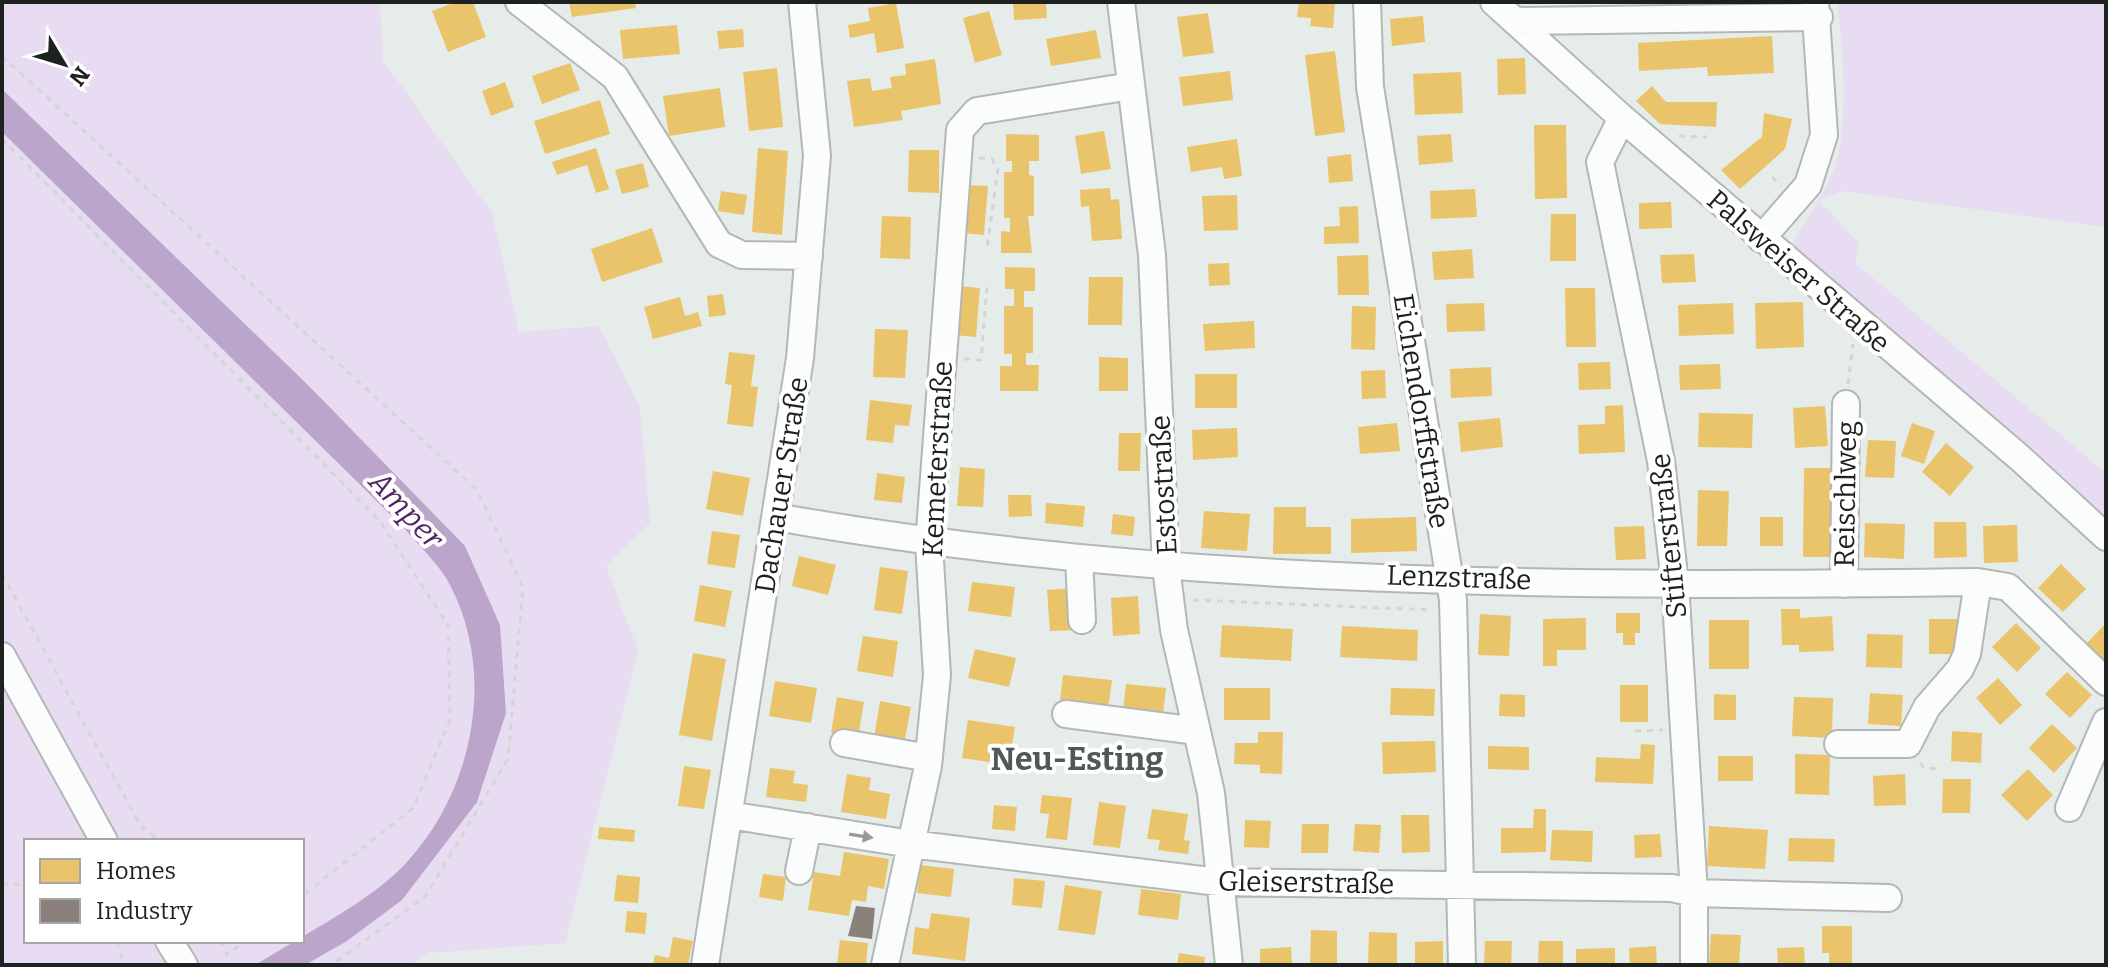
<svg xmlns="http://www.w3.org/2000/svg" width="2108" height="967" font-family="Bitter,serif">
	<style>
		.green { fill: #e8dcf2 }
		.water { fill: #bca5ca }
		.homes { fill: #e9c46a }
		.industry { fill: #8a817c }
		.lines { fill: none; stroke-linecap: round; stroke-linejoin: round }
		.minor-casing { stroke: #b3b7b5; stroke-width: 30 }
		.path { stroke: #d4d6d5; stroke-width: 3; stroke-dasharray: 6 6; stroke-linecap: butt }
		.minor { stroke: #fbfcfc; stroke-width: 26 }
		.oneway { fill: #979999 }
		.labels { text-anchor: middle; stroke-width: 8; stroke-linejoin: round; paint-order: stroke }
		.street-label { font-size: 28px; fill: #1d211f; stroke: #fff }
		.water-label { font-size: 30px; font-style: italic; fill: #522567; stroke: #fff }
		.quarter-label { font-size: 32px; font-weight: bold; fill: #515956; stroke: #fff }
	</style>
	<rect width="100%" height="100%" fill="#e6ece9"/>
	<!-- green -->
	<path class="green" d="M2,2H380L383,60L492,213L519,332L599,326L640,407L650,523L606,566L638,651L565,943L430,953L411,965H305L347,941L402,900L506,713L465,546L310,387L2,89Z
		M1838,2H2106V227L1842,191L1819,201L1859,243L1855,263L2106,473V521L1792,245C1809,216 1832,184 1839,151C1848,102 1842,51 1838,2Z
		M2,132L404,528C419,546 440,565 450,585C497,675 473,791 406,863C378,893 337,916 302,937V841H26V941H295L255,965H2Z"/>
	<!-- water -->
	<path class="water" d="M2,89L310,387L465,546L500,625L506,713L477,802L402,900L347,941L305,965H255L295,941H302V937C337,916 378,893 406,863C473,791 497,675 450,585C440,565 419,546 404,528L2,132Z"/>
	<!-- homes -->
	<path class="homes" d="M456,2H473L486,37L448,52L432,11Z
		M569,2H635L636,8L572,17Z
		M1013,2H1046L1047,18L1014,20Z
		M1299,2H1335L1333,28L1310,26L1311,18L1297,17Z
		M896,3L904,48L877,53L874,33L850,38L848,25L870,21L868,8Z
		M989,11L1002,55L975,63L963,18Z
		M1208,13L1214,53L1183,57L1177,17Z
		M1423,16L1425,42L1392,46L1390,19Z
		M677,25L680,54L623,59L620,30Z
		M743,29L744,47L719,49L717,31Z
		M1096,30L1101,58L1051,66L1046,39Z
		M1772,36L1774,73L1708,76L1707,67L1639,71L1638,43Z
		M1335,51L1345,132L1315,136L1305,55Z
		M1525,58L1526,94L1498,95L1497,59Z
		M935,59L941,104L901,111L903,120L854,127L847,81L870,78L872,91L892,88L890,77L906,75L905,64Z
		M570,63L580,90L542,104L532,76Z
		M777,68L783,127L749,131L743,72Z
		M1230,71L1233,100L1183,106L1179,77Z
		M1461,72L1463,113L1415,115L1413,74Z
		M505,82L514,107L491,116L482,91Z
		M1652,86L1666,102H1717L1716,127L1660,124L1636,101Z
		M720,88L725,127L669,136L663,96Z
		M600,100L610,134L545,154L534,121Z
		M1764,113L1792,119L1785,149L1740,189L1721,170L1762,137Z
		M1534,125H1566L1567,198L1535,199Z
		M1104,131L1111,169L1081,174L1075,136Z
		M1006,134L1039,135V161H1029V175L1034,176V216H1028L1032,253H1001V231L1010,232V218H1004V172H1012V161H1006Z
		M1451,134L1453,162L1419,165L1417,136Z
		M1237,139L1242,176L1224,179L1222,167L1191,172L1187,147Z
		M596,148L609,189L596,193L587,165L557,175L552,162Z
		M758,148L788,151L782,235L752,232Z
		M909,150H939V193L908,192Z
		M1351,154L1353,181L1329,183L1327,157Z
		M643,163L649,187L622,194L615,170Z
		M965,185L988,186L984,235L962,233Z
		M1110,188L1111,200L1119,199L1122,239L1092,241L1089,206L1081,207L1080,190Z
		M1475,189L1477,217L1431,219L1430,191Z
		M721,191L747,195L744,215L718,211Z
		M1237,195L1238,230L1204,231L1202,196Z
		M1671,202L1672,228L1639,229V203Z
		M1358,206L1359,243L1324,244V227L1340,226L1339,207Z
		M1551,214H1576V261H1550Z
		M882,216L911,217L910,259L880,258Z
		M652,228L663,262L602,282L591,249Z
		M1472,249L1474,278L1434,280L1432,252Z
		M1694,254L1696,282L1662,283L1660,255Z
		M1368,255L1369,295H1338L1337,256Z
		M1229,263L1230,285L1209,286L1208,264Z
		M1005,267L1035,268V291H1024V307H1033V353H1026V365H1039L1038,391H1000V366H1012V354H1004V306H1014V289H1005Z
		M1089,277H1123L1122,325H1088Z
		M958,286L980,288L976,337L954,335Z
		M1565,288H1595L1596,347H1566Z
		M723,294L726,315L709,317L707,296Z
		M680,297L685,316L698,312L702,326L653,339L644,307Z
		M1803,302L1804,347L1756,349L1755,303Z
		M1484,303L1485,331L1447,332L1446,304Z
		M1733,303L1734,334L1679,336L1678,305Z
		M1352,306L1376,307L1375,350L1351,349Z
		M1254,321L1255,348L1205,351L1203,324Z
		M875,329L908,330L905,378L873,377Z
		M729,352L755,355L751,386L758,387L753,427L727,424L732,385L725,384Z
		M1099,357L1128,358V391H1099Z
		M1610,362L1611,389L1579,390L1578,363Z
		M1720,364L1721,389L1680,390L1679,365Z
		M1491,367L1492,396L1451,398L1450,369Z
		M1385,370L1386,398L1362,399L1361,371Z
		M1195,374H1237V408H1195Z
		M870,400L912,405L909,426L895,425L893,443L866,440Z
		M1623,405L1625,452L1579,454L1578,425L1605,424V406Z
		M1825,406L1828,446L1795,448L1793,408Z
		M1699,413L1753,414L1752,448L1698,447Z
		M1500,418L1503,447L1461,452L1458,422Z
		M1397,423L1400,451L1360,454L1358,427Z
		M1912,423L1935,431L1924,464L1901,456Z
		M1237,428L1238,457L1193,460L1192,430Z
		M1119,433H1141L1140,471H1118Z
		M1868,440L1896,441L1894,478L1865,477Z
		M1946,443L1974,467L1950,496L1922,472Z
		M960,467L985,469L983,507L957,506Z
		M1804,468H1831L1830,557H1803Z
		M713,471L750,478L743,516L706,509Z
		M877,473L905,477L902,503L874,500Z
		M1698,490L1729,491L1727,546H1697Z
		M1008,495H1031L1032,516L1009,517Z
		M1046,503L1085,506L1083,527L1045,523Z
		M1274,507H1306V527H1331V554H1273Z
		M1204,511L1250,514L1247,551L1201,548Z
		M1113,514L1135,517L1133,536L1111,534Z
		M1416,517L1417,551L1351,553V519Z
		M1760,517H1783V546H1760Z
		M1934,522H1966L1967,557L1934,558Z
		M1865,523L1905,524L1904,559L1864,557Z
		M2017,525L2018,562L1984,563L1983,526Z
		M1644,526L1646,559L1616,560L1614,527Z
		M712,531L740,535L735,568L707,564Z
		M799,556L836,565L828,595L792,586Z
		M2061,564L2086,589L2063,612L2038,588Z
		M880,567L908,571L902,614L874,610Z
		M972,582L1015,587L1011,617L968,611Z
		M700,585L732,591L725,627L694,621Z
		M1076,588L1079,630L1050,631L1047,590Z
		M1138,596L1140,634L1113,636L1111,598Z
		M1781,609H1800V618L1832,616L1834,651L1799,652V645H1782Z
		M1616,613H1640V633H1635V645H1623V633H1616Z
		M1480,614L1511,616L1509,656L1478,655Z
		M1586,618V650H1557V666H1543V619Z
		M1929,619H1959V654H1929Z
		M1709,620H1749V669H1709Z
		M2016,623L2041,648L2017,672L1992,647Z
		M2106,623V664L2086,644Z
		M1222,625L1293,629L1291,661L1220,657Z
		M1342,626L1418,630L1417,661L1340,657Z
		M1867,634L1903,635L1902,668L1866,667Z
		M863,636L898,641L893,677L857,671Z
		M975,649L1016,658L1009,687L968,678Z
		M693,653L726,659L712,741L679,735Z
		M2067,672L2092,695L2070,718L2045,694Z
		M1063,675L1112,680L1107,716L1060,700Z
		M1998,678L2022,705L2000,725L1976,698Z
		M775,681L817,688L811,723L769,716Z
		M1126,684L1166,688L1162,723L1122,719Z
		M1620,685H1648V722H1620Z
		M1224,688H1270V720H1224Z
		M1391,688L1435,689L1434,716L1390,715Z
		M1870,693L1903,695L1901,726L1868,724Z
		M1500,694L1525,695V717L1499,716Z
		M1714,694L1736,695V720H1714Z
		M837,697L864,702L858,738L831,733Z
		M1794,697L1833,698L1832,738L1792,736Z
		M880,701L911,707L904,744L874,738Z
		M968,720L1015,727L1009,765L962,758Z
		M2052,724L2077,748L2054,773L2029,748Z
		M1952,731L1982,733L1981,763L1951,761Z
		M1258,732H1283L1282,774L1260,773V765L1234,764L1235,743H1258Z
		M1435,741L1436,772L1383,774L1382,742Z
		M1641,744L1655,745L1653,784L1595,782L1596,757L1640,759Z
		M1488,746L1529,747V770L1488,769Z
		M1795,754L1830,755L1829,795L1795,794Z
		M1718,756H1753V781H1718Z
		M684,766L711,770L704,809L678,806Z
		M770,768L795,771L793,783L808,785L806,802L766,797Z
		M2028,769L2053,795L2027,821L2001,795Z
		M847,774L871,778L869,790L890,794L886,819L841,812Z
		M1905,774L1906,805L1874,806L1873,776Z
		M1943,779H1971L1970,813H1942Z
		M1042,795L1072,798L1067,840L1046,838L1049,814L1040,813Z
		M1099,802L1126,806L1120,848L1093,845Z
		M994,805L1017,807L1015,831L992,829Z
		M1152,809L1188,814L1184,840L1190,841L1188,854L1158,850L1160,840L1147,839Z
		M1534,809H1546V852L1501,853V828H1533Z
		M1401,815H1429L1430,852L1402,853Z
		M1245,820L1271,821L1269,848L1244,847Z
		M1302,824H1329L1328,853H1301Z
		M1355,824L1381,825L1379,853L1353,851Z
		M1709,826L1768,830L1765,869L1707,866Z
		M599,827L635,830L634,842L598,839Z
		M1552,830L1593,831L1592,862L1550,860Z
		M1660,834L1662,857L1635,858L1634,835Z
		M1789,838L1835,839L1834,862L1788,861Z
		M844,852L889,859L884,889L868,886L866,902L852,900L849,916L808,910L814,872L840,876Z
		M920,865L954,869L951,897L917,893Z
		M763,874L786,877L783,901L759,897Z
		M617,875L640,877L638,903L614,901Z
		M1014,878L1045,881L1042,908L1012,905Z
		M1065,885L1102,891L1095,935L1058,930Z
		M1141,889L1181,894L1178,920L1138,915Z
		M627,911L647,913L645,934L625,932Z
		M931,913L970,918L965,961L912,954L915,927L929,929Z
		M1822,926H1852V965H1829V953H1822Z
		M1311,930L1337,931V965H1310Z
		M1369,932L1397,933V965H1368Z
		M1711,934L1741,935L1739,965H1709Z
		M673,937L693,941L688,965H653L655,955L669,958Z
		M840,940L868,943L866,965H837Z
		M1443,941V965H1415V942Z
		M1485,941H1512L1511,965H1484Z
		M1539,941H1563V965H1538Z
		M1656,946L1657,965H1630L1629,948Z
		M1291,947L1292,965H1260V949Z
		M1804,947L1805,965H1778L1777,948Z
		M1615,948V965H1576V949Z
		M1179,953L1205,957L1204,965H1177Z"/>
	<!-- industry -->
	<path class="industry" d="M856,906L875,908L872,939L848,936Z"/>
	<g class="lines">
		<!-- minor casing -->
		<g class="minor-casing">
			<path id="minor" d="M519,2L615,77L719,244L742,255L809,256
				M1121,2L1152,255L1166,567L1174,630L1211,793L1229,965
				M1367,2L1370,87L1453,600L1462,965
				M1494,2L1622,118L2020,458L2106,537
				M1516,21L1819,17
				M1622,118L1600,162L1661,461L1675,583L1694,893V965
				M1761,239L1808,185L1824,135L1815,2
				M776,517C1170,587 1579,587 1978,582L2008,587L2106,682
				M1079,558L1082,620
				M1844,584L1846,404
				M2,656L104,841
				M1066,714L1197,731
				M844,743L929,758
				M1838,744H1908L1927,707L1960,669L1967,654L1978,582
				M2069,808L2106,722
				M729,815L911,844L1218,882L1672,888L1694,893L1888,898
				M799,871L808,827
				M169,941L184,965
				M705,965L800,358L817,156L802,2
				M885,965L928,766L937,675L929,544L960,130L977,111L1131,86"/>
		</g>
		<!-- path -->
		<path class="path" d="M2,56L477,490L523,587L508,759L425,897L331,965
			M1679,136L1707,137
			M2,139L379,520L448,625L450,720L413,808L302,896
			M979,158L992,159L998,169L987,248
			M1772,177L1781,186
			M964,359L981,360L987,285
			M1848,384L1853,344
			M2,574L140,825L160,841
			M1193,600L1433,610
			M1635,731L1663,730
			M1920,763L1923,767L1938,769
			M2,884L26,885
			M117,941L124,965
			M220,941L227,955L245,941"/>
		<!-- minor -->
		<use href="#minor" class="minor"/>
	</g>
	<!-- one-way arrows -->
	<defs><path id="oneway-solid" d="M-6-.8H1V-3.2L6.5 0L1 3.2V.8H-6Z" transform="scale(2)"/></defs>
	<use class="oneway" href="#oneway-solid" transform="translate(861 836) rotate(9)"/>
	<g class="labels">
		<!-- street labels -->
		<g class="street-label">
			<text transform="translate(1799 271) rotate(41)" y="10">Palsweiser Straße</text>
			<text transform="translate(1422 411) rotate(81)" y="10">Eichendorffstraße</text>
			<text transform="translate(937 459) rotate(-87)" y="10">Kemeterstraße</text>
			<text transform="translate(781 485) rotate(-81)" y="10">Dachauer Straße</text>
			<text transform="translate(1163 485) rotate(-93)" y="10">Estostraße</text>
			<text transform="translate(1845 494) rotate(-89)" y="10">Reischlweg</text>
			<text transform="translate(1668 536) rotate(-96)" y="10">Stifterstraße</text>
			<text transform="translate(1459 577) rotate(2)" y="10">Lenzstraße</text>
			<text transform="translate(1306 882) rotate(1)" y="10">Gleiserstraße</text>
		</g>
		<!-- water labels -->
		<g class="water-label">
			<text transform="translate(406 510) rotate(47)" y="10">Amper</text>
		</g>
		<!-- quarter labels -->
		<g class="quarter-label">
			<text x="1077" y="770">Neu-Esting</text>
		</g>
	</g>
	<!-- border -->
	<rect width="2108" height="967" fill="none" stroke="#1d211f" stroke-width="8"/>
	<!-- legend -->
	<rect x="24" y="839" width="280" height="104" fill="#ffffff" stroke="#a5a6a5" stroke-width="2"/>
	<rect x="40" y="859" width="40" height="24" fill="#e9c46a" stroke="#a5a6a5" stroke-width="2"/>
	<text x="96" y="879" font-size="24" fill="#1d211f">Homes</text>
	<rect x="40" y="899" width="40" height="24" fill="#8a817c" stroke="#a5a6a5" stroke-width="2"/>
	<text x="96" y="919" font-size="24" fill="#1d211f">Industry</text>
	<!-- north arrow -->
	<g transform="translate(64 64) rotate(128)" stroke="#ffffff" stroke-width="6" paint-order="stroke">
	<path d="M0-6L14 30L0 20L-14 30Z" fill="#1d211f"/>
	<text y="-12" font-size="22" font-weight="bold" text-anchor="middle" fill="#1d211f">N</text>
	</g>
</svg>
